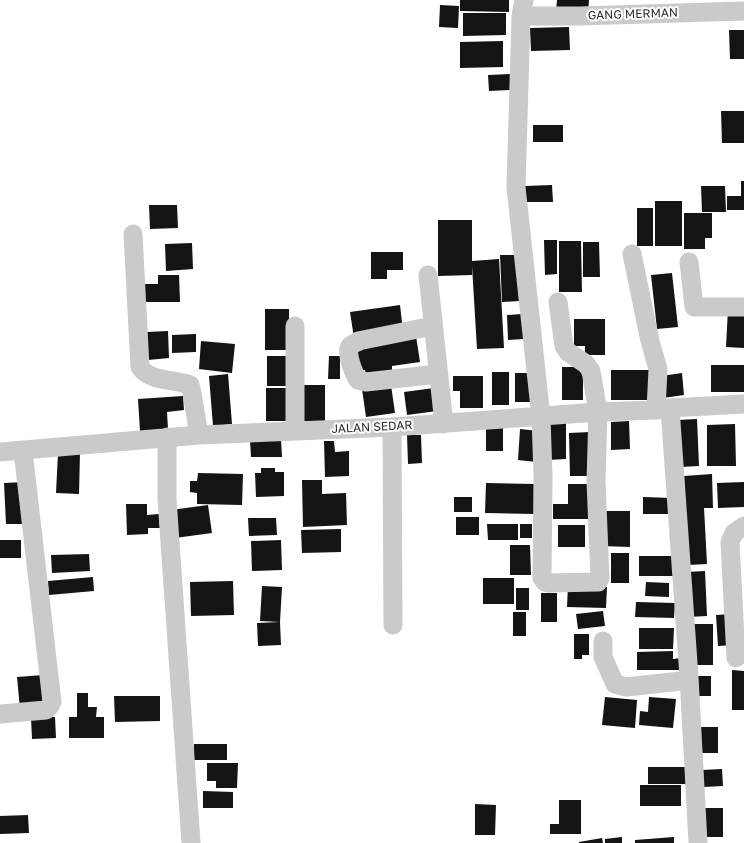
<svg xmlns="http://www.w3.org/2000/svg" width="744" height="843" font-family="'Golos Text',sans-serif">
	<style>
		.building { fill: #141414 }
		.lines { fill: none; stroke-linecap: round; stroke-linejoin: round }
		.minor { stroke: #cacaca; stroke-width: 19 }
		.labels { text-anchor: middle; stroke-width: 4; stroke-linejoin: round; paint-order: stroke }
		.street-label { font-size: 12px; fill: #2d2d2d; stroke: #fff }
	</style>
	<rect width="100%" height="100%" fill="#fff"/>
	<!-- building -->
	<path class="building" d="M460,0H509V12L460,11Z
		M557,0H589L588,14L556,12Z
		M440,5L459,6L458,28L439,27Z
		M463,13H506V35L463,36Z
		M569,27L570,50L531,51L530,28Z
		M729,30H744V59H730Z
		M503,41V67L460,68V42Z
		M511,74L512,90L489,91L488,75Z
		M721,111H744V143H722Z
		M533,125H563V142H533Z
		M741,181H744V210H727V196H741Z
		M552,185L553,202H525V186Z
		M701,186H725L726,212H702Z
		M655,201H682V246H655Z
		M149,205H177L178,228L150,229Z
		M637,208H653V246H637Z
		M684,213H712V238H705V249H684Z
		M438,220H472V261L499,259L504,348L477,349L472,266V275L438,276Z
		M544,240H557V274L545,275Z
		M559,241H581L582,292H559Z
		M583,242H599L600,277H583Z
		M192,243L193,269L166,271L165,244Z
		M371,252H403V270H387V279H371Z
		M500,255H517L519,301L502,302Z
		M672,273L678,327L657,329L651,275Z
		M158,275H179L180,302H144L143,284H158Z
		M400,305L403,331L354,338L350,312Z
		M265,309H289V350H265Z
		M728,309L744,310V348L726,347Z
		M522,314L524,339L508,340L507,315Z
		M574,319H605V355H585V346H574Z
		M168,331L169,358L148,360L147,332Z
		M196,334V352L172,353V335Z
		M416,336L420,362L392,366V372L366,375L365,370L358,371L355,352L363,350L362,344Z
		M201,341L235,344L232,373L199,369Z
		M267,356H289V386H267Z
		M329,356H340V379H328Z
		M711,365H744V392H711Z
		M562,367H583V400H562Z
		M611,370H652V400H611Z
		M492,372H509V405H492Z
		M515,373H535V402H515Z
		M682,373L684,395L663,398L661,376Z
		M228,374L232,424L213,426L209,376Z
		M453,376H483V408H460V391H453Z
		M300,385H325V421H301Z
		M391,385L395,413L366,417L362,389Z
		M266,388H289V421H266Z
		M434,388L437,411L407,415L404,392Z
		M183,396L184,410L167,412L168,429L140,431L138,399Z
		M697,419L699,466L680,467L678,420Z
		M629,421L630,449L611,450V422Z
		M547,423H566V459L548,460Z
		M735,424L736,466H707V425Z
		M486,427L503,428V451H486Z
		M520,429L539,431L536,462L518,460Z
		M590,432V476H570L569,433Z
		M407,435H421L422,463L408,464Z
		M281,439L282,457H251L250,440Z
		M324,441H334L335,452L349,451V476L325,477Z
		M58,453H80L79,494L56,493Z
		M261,468H275V472H284V496L256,497L255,473H261Z
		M198,473L243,474L242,505L197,504V493L190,492V481H197Z
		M712,474L713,508H704L707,564L688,565L684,476Z
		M302,480H322V494L346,493L347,525L303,527Z
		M26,482L28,524H6L4,483Z
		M744,482V507L718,508L717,483Z
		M486,483L536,484L535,514L485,513Z
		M568,484H588V519H553V504H568Z
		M454,497H472V512H454Z
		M643,497L672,498V514H643Z
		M126,504H147V515L159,514L160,528H148V534L127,535Z
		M208,505L212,533L175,538L171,510Z
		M601,511H630V547L601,546Z
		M456,517H479V535H456Z
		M248,518H276L277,535L249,536Z
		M487,524H518V540H488Z
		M520,524H532V538H520Z
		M558,525H585V547H558Z
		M341,529V552L302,553L301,530Z
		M0,540H21V558H0Z
		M281,540L282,570L252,571L251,541Z
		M510,545H530L531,575H510Z
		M611,553H629V583H611Z
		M89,554L90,571L52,573L51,555Z
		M639,556H673V576H639Z
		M705,571L707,616L688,617L686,572Z
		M93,577L94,591L49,595L48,581Z
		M483,578H514V604H483Z
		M233,581L234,615L191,616L190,582Z
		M646,582L669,583V597L645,596Z
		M568,585L607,587L606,608L567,607Z
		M262,586L282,587L280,622L281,645L258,646L257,623L280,622L260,621Z
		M516,588H529V610H516Z
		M541,593H557V622H541Z
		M636,602L675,603L674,618L635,617Z
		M603,611L605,626L578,629L576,614Z
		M513,612H526V636H513Z
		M732,614L734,645L718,646L716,615Z
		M693,624H713V665H693Z
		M639,628H674L673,649H639Z
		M574,634H589V655H582V659H574Z
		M673,651V659L681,658L682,670H637V652Z
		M732,670L744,671V710H732Z
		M43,675L45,707L20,709L17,677Z
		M695,676H711V696H695Z
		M77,693H88V707H97L96,717H104V738H69V717H77Z
		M114,696H160V721L115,722Z
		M605,697L637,700L635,728L602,725Z
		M649,697L676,699L673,728L639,725L640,711L648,712Z
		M55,717L56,738L32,739L31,718Z
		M699,727H718V753H699Z
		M194,744H227V760H194Z
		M207,763H238L237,788H216V781H207Z
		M648,767H693V784H648Z
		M722,769L723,786L703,787L702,770Z
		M640,785H681V806H640Z
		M203,791L233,792V808H203Z
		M559,800H581V834H550V824H559Z
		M475,804L496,805L495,835H475Z
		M702,808H723V837H702Z
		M28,815L29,833L0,834V816Z
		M622,837V843H605V839Z
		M674,837V843H635V840Z
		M602,838L603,843H579V842Z"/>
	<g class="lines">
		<!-- minor -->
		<path class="minor" d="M524,0L521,16L516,187L541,417L543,476L542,578L545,582L549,583L598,582L600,578L596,481L598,412L591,371L586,364L568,352L564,346L558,302
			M521,16H580L744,11
			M133,234L140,367C150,382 174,379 190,385L192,393L199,435
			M632,254L650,341L658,369L656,410
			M689,262L694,307H744
			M428,275L444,424
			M295,326V431
			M433,326L358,341C356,343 352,344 350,346C345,352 354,374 358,380L366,382L438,374
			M670,408L689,677L698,843
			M392,427L393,625
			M167,437V499L191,843
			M0,452L199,435L392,427L598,412L656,410L670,408L744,404
			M603,641V657L615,684L626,687L681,681L689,677
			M736,658L730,542L734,533L744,526
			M0,714L46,710L50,706L52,702L23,451"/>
	</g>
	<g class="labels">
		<!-- street labels -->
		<g class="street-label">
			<text transform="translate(633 14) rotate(-2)" y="4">GANG MERMAN</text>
			<text transform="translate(372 427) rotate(-3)" y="4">JALAN SEDAR</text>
		</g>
	</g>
</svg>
